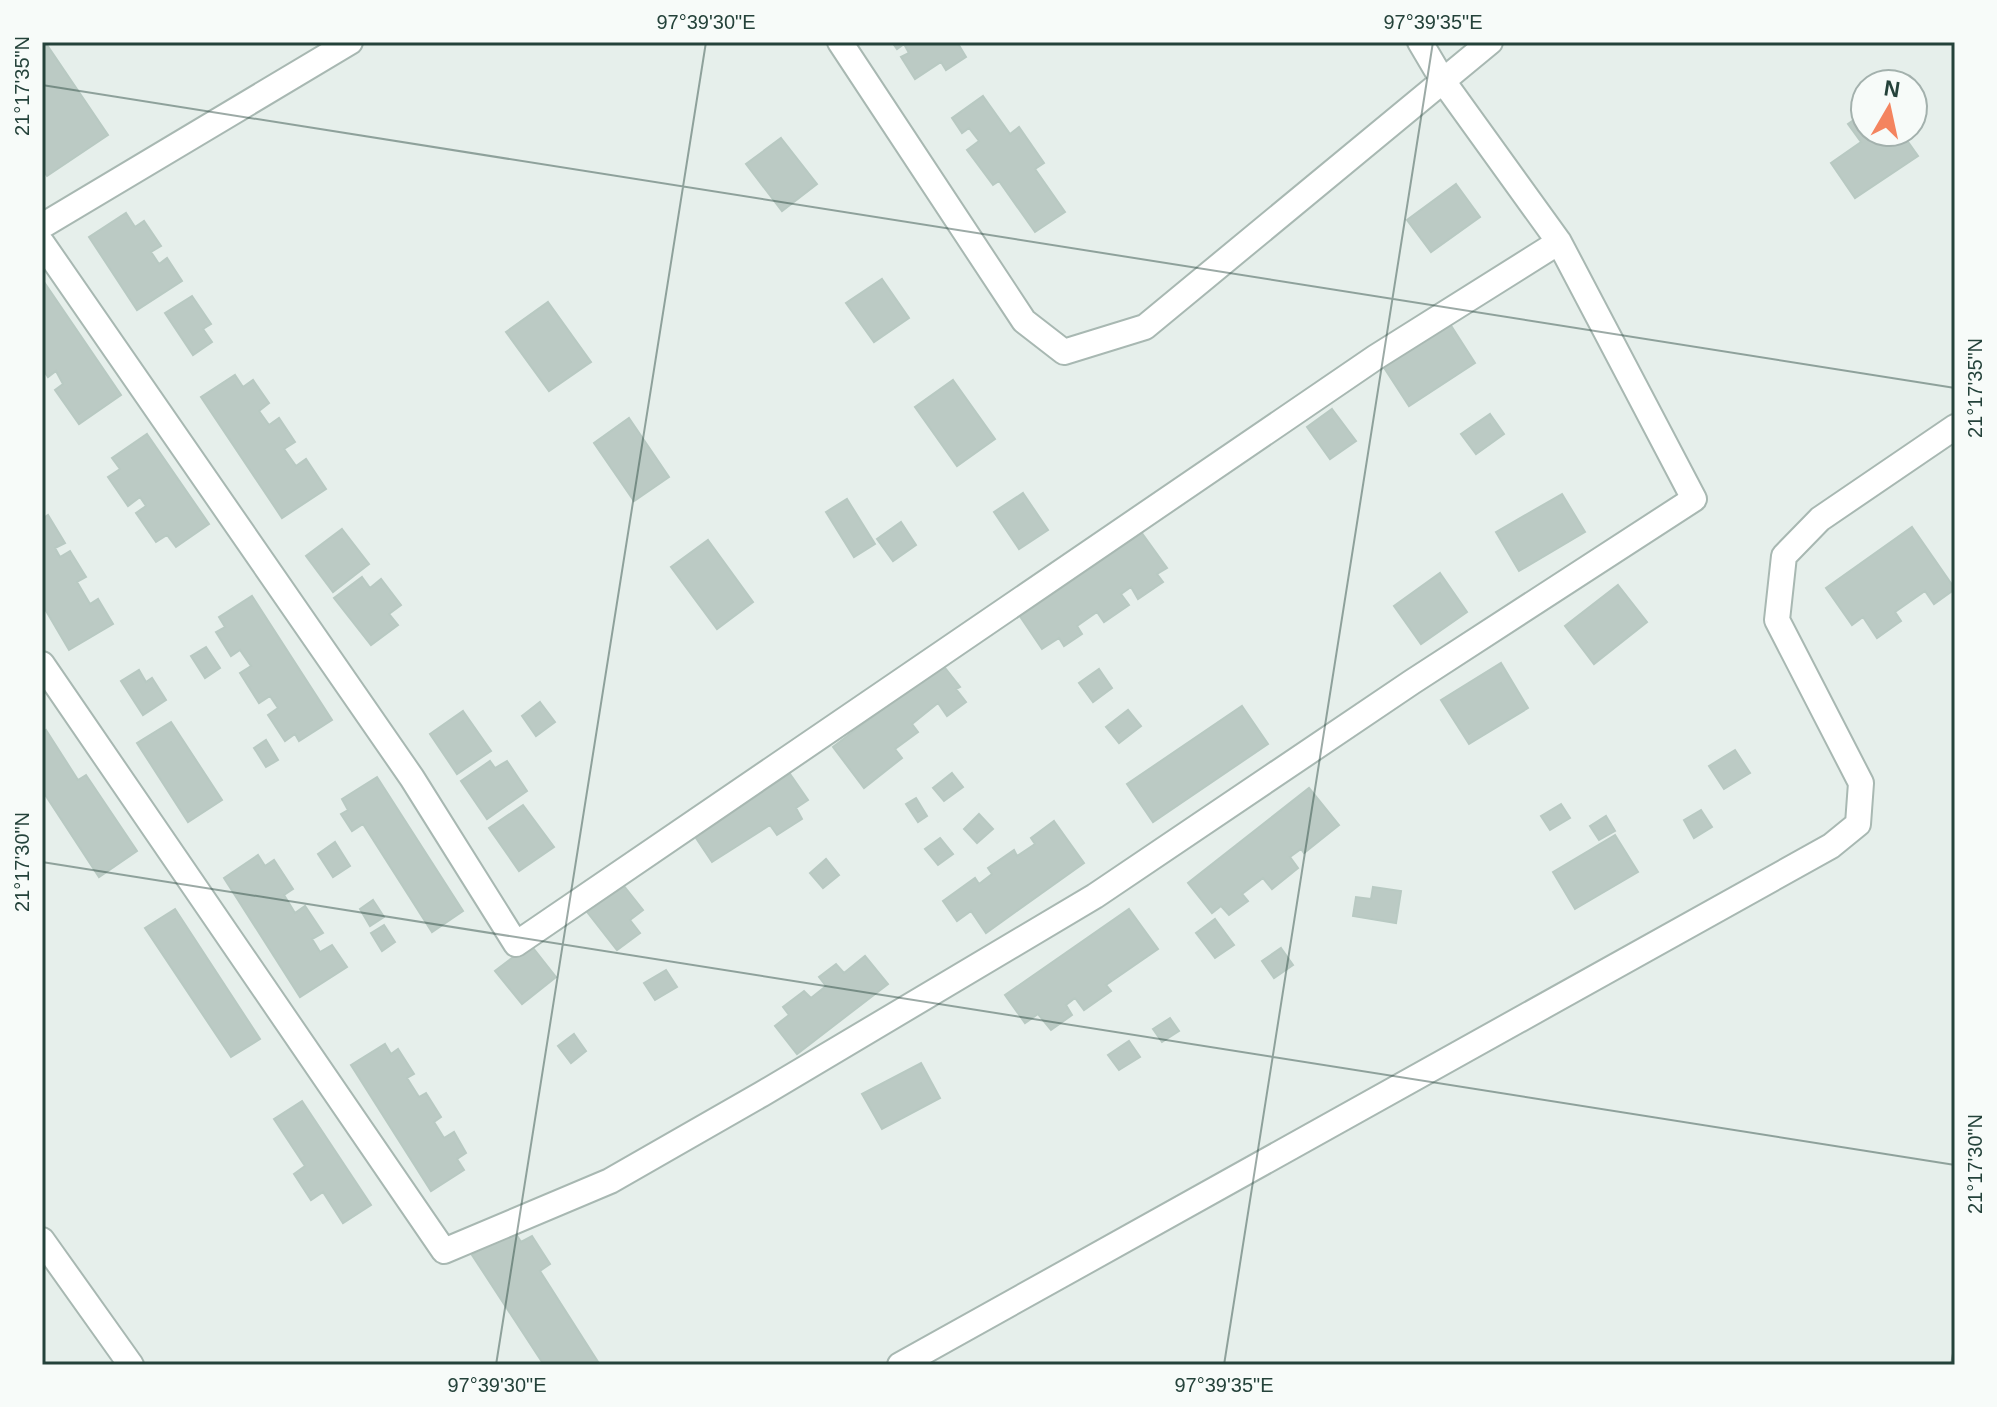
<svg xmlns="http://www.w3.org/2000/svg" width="1997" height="1407" font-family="Arial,sans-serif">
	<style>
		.building { fill: #bbcac4; stroke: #b8c9c2; stroke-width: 2 }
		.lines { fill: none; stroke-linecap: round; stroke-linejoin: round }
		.minor-casing { stroke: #a8b8b2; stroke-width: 28 }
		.minor { stroke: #fff; stroke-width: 24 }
		.ticks { fill: none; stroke: #24423a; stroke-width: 2; stroke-opacity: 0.45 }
		.neatline { fill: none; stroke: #24423a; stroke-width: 3 }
		.ticks-label { font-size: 20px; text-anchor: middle; fill: #24423a }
	</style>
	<rect width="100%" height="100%" fill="#e6efeb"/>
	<!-- building -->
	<path class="building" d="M42,42H45L108,135L47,176L42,169Z
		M892,42H957L966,57L946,70L941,62L915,79L901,57L909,53L904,44L897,49Z
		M983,96L1010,134L1019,127L1044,163L1035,169L1065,212L1035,232L999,181L993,185L967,150L979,141L969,128L962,133L952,118Z
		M1865,112V132H1901L1918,156L1855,198L1831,163L1861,142L1848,124Z
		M781,138L817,184L782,211L746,164Z
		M1456,184L1480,217L1431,252L1407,220Z
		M126,213L135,227L144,221L161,246L151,252L159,264L167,258L182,281L137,310L89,237Z
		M42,279L121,395L79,424L55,390L63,384L56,371L48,377L42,368Z
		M882,279L909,318L874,342L846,303Z
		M192,296L211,324L203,329L212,342L193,355L165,313Z
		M548,302L591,362L549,391L506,332Z
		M1450,324L1475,363L1409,406L1383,366Z
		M235,375L243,387L253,380L269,403L259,411L269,425L279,418L295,442L284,449L296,466L306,459L326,489L282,518L201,397Z
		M953,380L995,439L957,466L915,407Z
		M1332,409L1356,441L1330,459L1307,427Z
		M1490,414L1504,434L1476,454L1461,434Z
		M629,418L669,477L634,501L594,443Z
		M147,434L209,524L176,547L167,535L156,542L136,513L146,506L140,497L128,506L108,477L120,469L112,458Z
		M1023,493L1048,530L1019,549L994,512Z
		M1562,494L1585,532L1519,571L1496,532Z
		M847,499L875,544L854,557L826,512Z
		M48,515L65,543L55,548L60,557L70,551L86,577L77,582L90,604L98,599L113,624L69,650L42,604V519Z
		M901,522L916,545L893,561L877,539Z
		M1912,527L1955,589L1934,604L1925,591L1895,612L1901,621L1877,638L1863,617L1852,625L1826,588Z
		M342,529L369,564L333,592L306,556Z
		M1139,529L1167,568L1157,574L1163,582L1138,599L1131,587L1121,594L1129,605L1104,622L1097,612L1077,626L1082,634L1064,646L1059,638L1042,649L1017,612Z
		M708,540L753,602L717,629L671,567Z
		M1440,573L1467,612L1421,644L1394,606Z
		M362,577L370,588L381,579L401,605L389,614L398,625L371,645L334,598Z
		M1618,585L1647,622L1594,664L1565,626Z
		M252,596L332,720L299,741L295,734L285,741L268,715L278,708L270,696L259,703L240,673L251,666L240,650L231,656L216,632L225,627L219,617Z
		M206,647L220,668L205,678L191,656Z
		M1501,663L1528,708L1469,744L1441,700Z
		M942,664L960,687L956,689L966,702L947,716L938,703L912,724L918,732L895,749L902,758L864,788L833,747Z
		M1099,669L1112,688L1093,702L1079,683Z
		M139,670L146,682L152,678L166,700L143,715L121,681Z
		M540,702L555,722L536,736L522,716Z
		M1242,706L1268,744L1153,822L1127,784Z
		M1128,710L1141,726L1119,743L1106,727Z
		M463,711L491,751L457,774L430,734Z
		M171,722L222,800L188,822L137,743Z
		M46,730L78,780L86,775L137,851L99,877L42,790V733Z
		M266,740L278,760L266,767L254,748Z
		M1735,750L1750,773L1724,789L1709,766Z
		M490,761L495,768L507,761L527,791L487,819L461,781Z
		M788,771L808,800L796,808L802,819L777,835L770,825L712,862L692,832Z
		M952,773L963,787L944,801L933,788Z
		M377,777L463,911L432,932L363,824L352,831L341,814L348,810L342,799Z
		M1309,788L1339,825L1304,853L1301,849L1290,857L1298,868L1272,889L1263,878L1242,894L1248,901L1229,915L1221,906L1212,913L1188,883Z
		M916,798L927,816L918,822L906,804Z
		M1561,804L1570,818L1550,830L1541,816Z
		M523,805L554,847L519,871L489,828Z
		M1701,810L1712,827L1694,838L1684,820Z
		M979,814L993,829L977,843L964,829Z
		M1606,816L1615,831L1599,840L1590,826Z
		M1054,821L1084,863L986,933L971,911L957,921L943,901L975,878L979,884L992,874L988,868L1014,850L1017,856L1035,844L1031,838Z
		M1615,835L1638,872L1575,909L1553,872Z
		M940,838L953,854L938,865L925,849Z
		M335,842L350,866L333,877L318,854Z
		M258,855L265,866L274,860L293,889L284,895L295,913L305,906L323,933L312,939L320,952L332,945L347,967L300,997L224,878Z
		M826,859L839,875L823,888L810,873Z
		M620,881L643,910L630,920L640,933L617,950L584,908Z
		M1373,887L1401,891L1396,923L1353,916L1356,897L1371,899Z
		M373,900L384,917L370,926L360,909Z
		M175,909L260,1039L231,1057L145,928Z
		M1129,909L1158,949L1106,985L1111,991L1084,1010L1075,998L1066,1005L1072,1015L1051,1030L1038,1014L1025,1023L1005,995Z
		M1215,919L1234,945L1215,958L1196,933Z
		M384,925L395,942L382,951L371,933Z
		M530,944L556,977L522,1004L495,971Z
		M1281,948L1293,965L1274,978L1262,961Z
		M865,956L888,984L797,1054L775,1026L789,1015L783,1007L804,991L811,998L826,986L819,977L836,964L844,973Z
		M666,970L677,987L655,1000L644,983Z
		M1170,1018L1179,1031L1162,1042L1153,1029Z
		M574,1034L586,1051L571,1063L558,1046Z
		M1129,1041L1140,1057L1119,1070L1108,1055Z
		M385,1044L391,1054L398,1049L414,1074L407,1078L419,1097L426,1093L441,1117L434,1122L444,1138L454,1132L466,1153L457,1159L464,1170L431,1191L351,1065Z
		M921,1063L940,1098L882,1129L862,1094Z
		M302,1101L371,1205L343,1223L323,1192L311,1200L294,1174L305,1166L274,1119Z
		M513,1229L521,1242L532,1236L550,1264L540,1271L600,1365H544L472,1255Z"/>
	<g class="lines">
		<!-- minor casing -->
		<g class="minor-casing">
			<path id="minor" d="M840,42L1024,321L1064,352L1145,327L1490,42
				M42,226L350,42
				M42,243L412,778L516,944L1376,357L1559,242L1443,81L1420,42
				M42,664L444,1251L610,1181L762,1094L1095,896L1412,682L1694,499L1559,242
				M42,1240L131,1365
				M900,1365L1831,846L1858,824L1861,783L1777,620L1784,556L1820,519L1955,427"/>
		</g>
		<!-- minor -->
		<use href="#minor" class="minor"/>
	</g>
	<!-- ticks -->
	<path class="ticks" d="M42,85L1955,388M42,862L1955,1165M496,1365L706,42M1224,1365L1433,42M1951,1365L1955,1342"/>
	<!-- border -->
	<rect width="1997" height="1407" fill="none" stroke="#f7fbf9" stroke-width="88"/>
	<!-- north arrow -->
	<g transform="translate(1889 108) rotate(9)"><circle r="38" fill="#f7fbf9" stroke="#a3b1ad" stroke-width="2"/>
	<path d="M0-6L14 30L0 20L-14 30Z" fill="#f4845f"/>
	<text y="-12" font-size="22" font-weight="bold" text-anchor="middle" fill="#24423a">N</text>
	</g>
	<rect x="44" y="44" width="1909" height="1319" class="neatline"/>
	<g class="ticks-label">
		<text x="706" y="29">97°39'30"E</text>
		<text x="1433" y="29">97°39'35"E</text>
		<text transform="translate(22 86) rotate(-90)" y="7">21°17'35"N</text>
		<text transform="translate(1975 388) rotate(-90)" y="7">21°17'35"N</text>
		<text transform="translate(22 862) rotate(-90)" y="7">21°17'30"N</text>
		<text transform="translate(1975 1164) rotate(-90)" y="7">21°17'30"N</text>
		<text x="497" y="1392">97°39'30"E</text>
		<text x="1224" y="1392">97°39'35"E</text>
	</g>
</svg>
